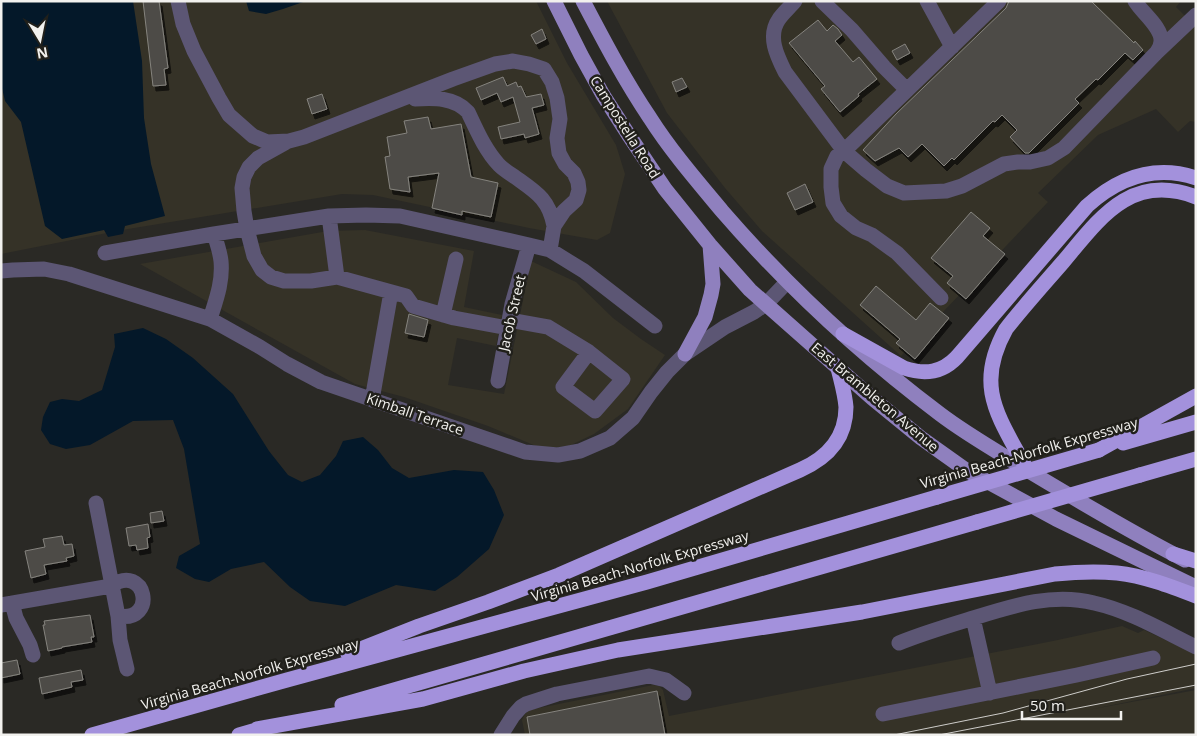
<svg xmlns="http://www.w3.org/2000/svg" width="1197" height="736" font-family="'Open Sans',sans-serif">
	<style>
		.built { fill: #353227 }
		.water { fill: #041829 }
		.building { fill: #4d4c47; stroke: #85837e; filter: url(#shadow) }
		.lines { fill: none; stroke-linecap: round; stroke-linejoin: round }
		.minor { stroke: #5c5674; stroke-width: 15 }
		.major { stroke: #8f80be; stroke-width: 15 }
		.highway { stroke: #a391dc; stroke-width: 15 }
		.tram { stroke: #cecdca; stroke-width: 1 }
		.highway-bridge { stroke: #a391dc; stroke-width: 15 }
		.labels { text-anchor: middle; stroke-width: 5; stroke-linejoin: round; paint-order: stroke }
		.street-label { font-size: 14px; fill: #f2f1ee; stroke: #21201b }
	</style>
	<defs>
		<filter id="shadow"><feDropShadow dx="3" dy="5" stdDeviation="0" flood-color="#0009"/></filter>
	</defs>
	<rect width="100%" height="100%" fill="#2a2925"/>
	<!-- built -->
	<path class="built" d="M1,1H536L567,63L616,145L625,174L610,233L597,240L529,228L373,195L342,194L122,230L1,254Z
		M607,1H1181L1176,7L1196,27V122L1190,121L1178,132L1156,109L1098,135L1038,193L1048,202L901,356L762,231L725,188L667,113Z
		M365,230L474,251L464,307L502,315L496,346L457,338L448,385L504,394L531,261L576,282L613,318L641,339L665,355L628,409L594,434L569,446L543,449L488,426L404,397L355,384L140,264L328,231Z
		M1122,626L1138,633L1144,630L1196,654V688L1088,710L1196,690V735H525L522,720L525,714L529,710L653,685L659,686L663,690L669,716L1053,641Z"/>
	<!-- water -->
	<path class="water" d="M1,1H133L142,61L144,118L151,164L165,216L125,226L123,234L108,237L104,230L62,239L45,226L21,122L5,101L1,84Z
		M246,1H306L283,9L266,14L249,11Z
		M143,328L166,339L193,358L233,394L269,451L288,475L302,482L320,475L336,456L343,441L363,437L378,450L392,468L409,478L454,470L483,472L494,490L504,515L489,549L457,577L435,591L396,585L345,606L310,601L290,587L264,562L231,569L209,582L195,579L176,568L179,556L200,544L184,449L173,420L133,421L90,445L66,449L50,444L41,430L43,417L50,402L62,399L79,401L102,390L115,347L114,334Z"/>
	<!-- building -->
	<path class="building" d="M143,1H159L168,68L164,69L166,85L153,86Z
		M1009,1H1091L1134,43L1135,41L1143,50L1133,60L1125,53L1098,80L1096,79L1075,99L1079,103L1029,153H1025L1010,137L1017,130L1002,115L995,122L993,121L954,160L952,158L944,166L922,144L908,157L899,148L875,161L863,150L896,114L1006,8Z
		M818,20L827,31L833,25L838,29L842,35L835,41L853,62L859,57L877,79L858,94L859,96L840,112L821,89L825,86L789,43Z
		M542,29L546,39L536,44L531,35Z
		M905,44L910,53L897,60L892,51Z
		M503,77L507,86L516,82L518,87L521,86L526,97L541,94L544,105L532,108L539,134L525,138L524,134L501,139L498,127L520,122L513,97L501,102L497,93L481,100L476,88Z
		M682,78L687,87L676,92L672,82Z
		M322,94L327,109L312,114L307,99Z
		M428,117L431,129L461,124L471,177L498,183L491,217L462,211V215L432,208L439,173L408,177L410,192L390,189L385,157L390,156L387,137L407,133L404,121Z
		M805,184L813,202L795,210L787,193Z
		M971,212L990,228L983,236L1005,254L966,299L947,283L953,276L931,258Z
		M876,286L916,320L930,303L949,318L915,359L896,343L900,339L860,305Z
		M409,314L428,320L424,337L405,333Z
		M162,511L164,521L151,523L150,513Z
		M148,524L150,537L147,538L148,548L137,550L136,545L129,546L126,528Z
		M62,536L64,545L72,544L74,556L66,558L67,561L44,565L46,574L31,578L25,551L45,547L43,539Z
		M90,615L94,637H91L92,642L62,647V648L48,651L43,625H45L44,621Z
		M17,660L20,674L1,678V663Z
		M81,670L83,680L71,682L72,687L42,694L39,678Z
		M657,691L665,735H530L527,717Z"/>
	<g class="lines">
		<!-- minor -->
		<path class="minor" d="M178,1L183,24L194,51L219,98L229,115L253,136L267,142L289,141L304,137L453,79L495,64L513,61L529,64L544,69L552,82L557,98L560,119L557,138L559,153L565,164L574,173L578,182L579,190L576,200L564,211L554,226L550,250
			M795,1C790,7 783,13 779,19C767,36 777,56 785,72L844,151L999,1
			M822,1L852,30L884,67L907,90
			M927,1L952,47
			M1157,52L1196,15
			M415,99C434,98 454,97 468,112C477,131 485,150 499,165C504,170 509,173 515,177C536,192 549,199 554,226
			M285,143L258,158L249,167L244,177L242,188L244,211L247,229L254,256L262,270L271,277L284,281H311L337,277L406,296L413,306L454,318L508,328
			M329,216L337,277
			M105,253L214,234
			M1,271L13,270L44,269L69,274L210,319L260,347L287,364L321,382L525,452L558,455L580,451L610,438L633,418L651,392L667,372L685,354L725,327L754,312L766,304L787,282
			M941,298L897,253L872,235L856,228L841,216L833,203L831,187V169L837,156L844,151L866,170L887,186L904,193L946,191L962,186L1004,164L1018,162H1030L1048,158L1064,148L1157,52C1159,49 1161,45 1161,41C1162,27 1142,13 1135,1
			M443,315L456,259
			M210,319C216,300 223,282 221,261C220,252 217,243 214,234L329,216L366,215L400,216L529,245L550,250L584,271L655,326
			M509,320L548,327L589,352L623,379L595,411L563,387L589,352
			M498,381L512,304L529,245
			M372,400L391,292
			M96,503L118,616L120,640L127,669
			M12,603L16,618L30,645L33,655
			M1,605L111,586C146,562 158,623 118,616
			M973,618L990,693
			M899,643C921,634 944,627 967,620C1009,607 1051,592 1094,603C1130,611 1163,631 1196,647
			M883,714L1077,675L1153,658
			M501,735L513,716L521,707L526,704L557,694L649,676L666,680L684,693"/>
		<!-- major -->
		<path class="major" d="M554,1L581,55L603,95L628,134L665,189L710,245L750,290L872,398L921,438L966,470L1056,519L1196,587
			M583,1C604,41 625,81 650,118C671,151 697,181 722,211C787,286 860,354 940,414C969,436 1000,453 1032,473C1082,503 1132,533 1185,560
			M685,354L705,317L711,295L713,284L710,245"/>
		<!-- highway -->
		<path class="highway" d="M843,334L904,368C925,375 942,373 957,357L1087,206C1118,178 1154,164 1196,178
			M1123,443L1196,422
			M1099,450L1196,396
			M1027,470C1000,418 973,388 1006,329C1024,306 1044,284 1063,262C1100,218 1131,172 1196,197
			M1140,475L1196,459
			M1173,554L1196,561
			M348,654L419,626L488,602L559,575L800,470C827,458 846,439 846,407C845,394 841,381 838,368
			M342,705L977,522
			M257,729L423,699L524,671L618,650L862,612L1055,574C1075,572 1096,571 1117,573C1144,576 1170,586 1196,596
			M92,735L287,680L647,582L937,497
			M239,735L267,727"/>
		<!-- tram -->
		<path class="tram" d="M894,735L1003,713L1127,679L1196,664
			M939,735L1196,685"/>
		<!-- highway-bridge -->
		<path class="highway-bridge" d="M937,497L1099,450
			M977,522L1140,475"/>
	</g>
	<g class="labels">
		<!-- street labels -->
		<g class="street-label">
			<text transform="translate(625 127) rotate(58)" y="5">Campostella Road</text>
			<text transform="translate(512 313) rotate(-77)" y="5">Jacob Street</text>
			<text transform="translate(875 397) rotate(40)" y="5">East Brambleton Avenue</text>
			<text transform="translate(415 414) rotate(19)" y="5">Kimball Terrace</text>
			<text transform="translate(1029 453) rotate(-16)" y="5">Virginia Beach-Norfolk Expressway</text>
			<text transform="translate(640 566) rotate(-16)" y="5">Virginia Beach-Norfolk Expressway</text>
			<text transform="translate(250 674) rotate(-16)" y="5">Virginia Beach-Norfolk Expressway</text>
		</g>
	</g>
	<!-- border -->
	<rect width="1197" height="736" fill="none" stroke="#f2f1ee" stroke-width="5"/>
	<!-- north arrow -->
	<g transform="translate(40 40) rotate(170)" stroke="#21201b" stroke-width="4" paint-order="stroke">
	<path d="M0-4L9 19L0 12L-9 19Z" fill="#f2f1ee"/>
	<text y="-8" font-size="14" font-weight="bold" text-anchor="middle" fill="#f2f1ee">N</text>
	</g>
	<!-- scale -->
	<path d="M1022 711v8h99v-8" fill="none" stroke="#f2f1ee" stroke-width="2.5"/>
	<text x="1030" y="711" font-size="15" fill="#f2f1ee" stroke="#21201b" stroke-width="4" paint-order="stroke">50 m</text>
</svg>
